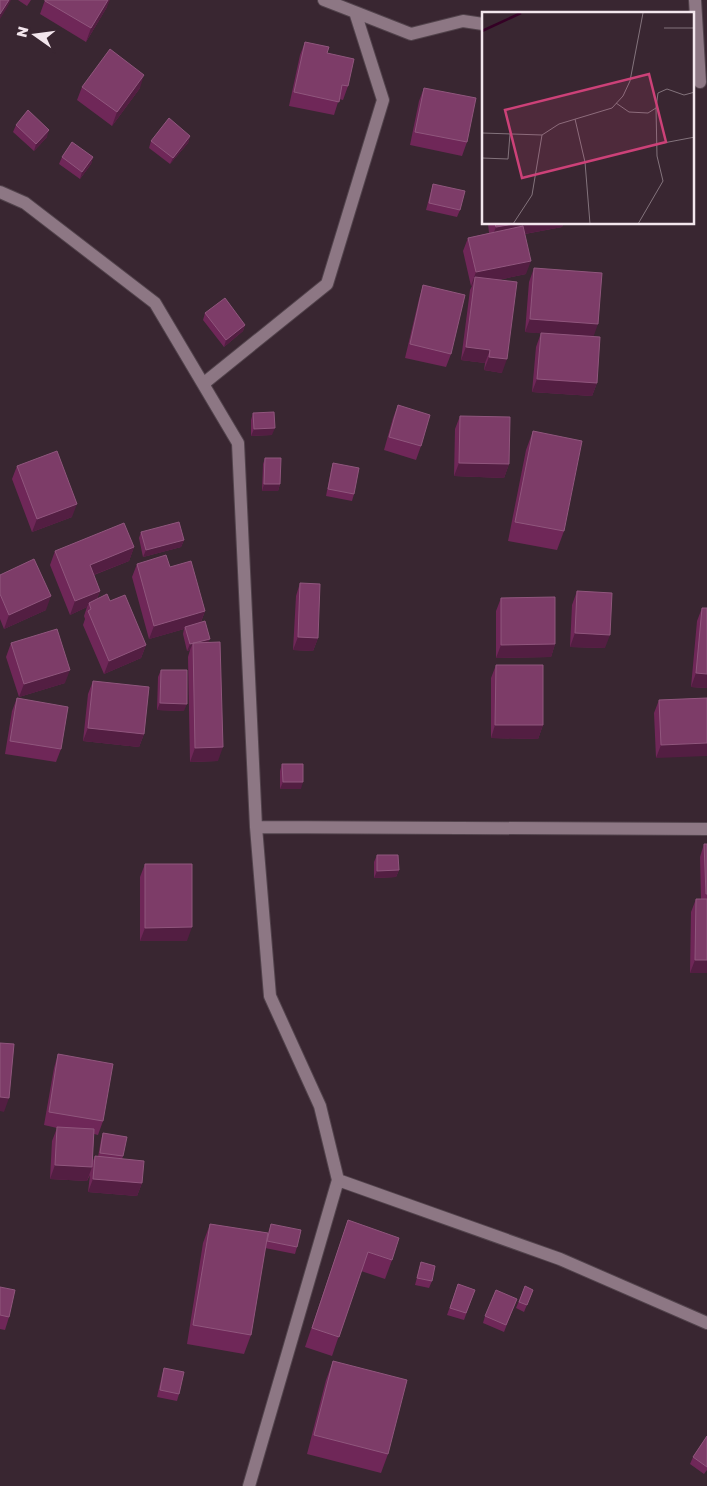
<svg xmlns="http://www.w3.org/2000/svg" width="707" height="1486" font-family="'Golos Text',sans-serif">
	<style>
		.lines { fill: none; stroke-linecap: round; stroke-linejoin: round }
		.minor-casing { stroke: #52434c; stroke-width: 14 }
		.minor { stroke: #8d7784; stroke-width: 12 }
		.wall { fill: #6f2758 }
		.shaded-wall { fill: #531e42 }
		.building { fill: #7d3c68; stroke: #90567d }
		.inset-river { fill: none; stroke: #340025; stroke-width: 2.5 }
		.inset-road { fill: none; stroke: #83737c; stroke-width: 1 }
		.view { fill: #cc4178; fill-opacity: 0.15; stroke: #cc4178; stroke-width: 2.5 }
		.inset-edge { fill: none; stroke: #f3e6ed; stroke-width: 2.5 }
	</style>
	<rect width="100%" height="100%" fill="#392631"/>
	<g class="lines">
		<!-- minor casing -->
		<g class="minor-casing">
			<path id="minor" d="M695,0L700,82
				M355,12L411,34L463,21L483,24
				M0,192L25,203L155,303L238,443L256,827L270,996L320,1106L338,1180L560,1259L707,1323
				M203,384L327,284L383,100L355,12L324,0
				M256,827L707,829
				M249,1486L338,1180"/>
		</g>
		<!-- minor -->
		<use href="#minor" class="minor"/>
	</g>
	<!-- wall -->
	<path class="wall" d="M18,0H31L27,6Z
		M45,0L107,7L86,42L40,14Z
		M305,42L327,53L348,86L343,100L339,99L334,115L289,106L300,55Z
		M82,87L140,88L112,126L77,100Z
		M424,88L467,142L462,156L410,145L419,101Z
		M16,125L47,137L34,151L13,132Z
		M190,136L188,143L170,164L149,148L151,141Z
		M62,157H93L91,164L80,179L59,164Z
		M433,184L460,210L457,217L426,210L431,191Z
		M488,224H563L562,227L525,234L526,274L498,280L502,373L484,370L485,363L461,360L470,290L472,286H471L463,251L468,238L489,233Z
		M534,268L593,337L597,383L592,396L532,392L536,347L541,333L525,332L529,282Z
		M423,285L451,354L446,367L405,358L419,299Z
		M205,313L245,325L243,331L224,347L203,320Z
		M398,405L421,446L416,460L384,450L393,418Z
		M253,413L272,435L251,436V420Z
		M460,416L509,464L504,478L454,476L455,429Z
		M533,431L564,531L557,550L508,541L526,450Z
		M265,458L280,484L278,491H262L263,464Z
		M333,463L354,494L352,501L326,496L331,470Z
		M17,466L72,517L32,532L12,479Z
		M141,532L184,540L181,547L143,557L139,538Z
		M134,547L129,561L94,575L100,591L97,599L110,601L146,645L141,658L104,674L83,625L85,619L84,616L87,607L70,615L50,565L55,551Z
		M137,564L170,567L205,611L201,622L208,643L218,761L190,762L188,657L190,650L187,651L183,634L184,629L149,639L132,577Z
		M0,575L46,610L4,629L0,619Z
		M300,583L318,638L313,651L293,650L296,596Z
		M577,591L605,648L570,647L572,605Z
		M501,598L555,644L551,657L496,658V611Z
		M702,608L707,688L691,687L697,621Z
		M11,643L65,683L19,697L6,657Z
		M496,665L543,725L538,739L491,738V678Z
		M161,670L184,711L157,710L158,677Z
		M93,681L144,734L139,747L83,741L88,694Z
		M17,698L61,749L56,762L5,754L12,711Z
		M707,698L656,758L654,713L659,700Z
		M282,764L301,789H280V771Z
		M704,844H707V973H690L691,912L696,899H701L700,857Z
		M377,855L399,870L396,877L374,878V862Z
		M145,864L187,941H140V877Z
		M58,1054L103,1121L98,1135L94,1134L92,1163L95,1156L98,1157L101,1140L103,1133L123,1156L122,1159L142,1183L137,1196L88,1192L90,1175L87,1181L50,1179L52,1141L57,1128L44,1125L54,1068Z
		M348,1220L392,1260L385,1279L361,1271L332,1356L305,1347Z
		M210,1224L268,1233L271,1224L297,1247L295,1254L265,1248L251,1335L244,1354L187,1344L203,1243Z
		M421,1262L432,1281L429,1288L415,1285Z
		M458,1284L475,1290L464,1320L447,1315Z
		M525,1286L533,1290L524,1312L516,1308Z
		M0,1287L9,1317L5,1330L0,1329Z
		M517,1299L504,1332L483,1323L485,1316Z
		M333,1361L388,1454L381,1473L307,1454L326,1380Z
		M164,1368L179,1394L177,1401L157,1397L162,1375Z
		M707,1436V1470L704,1474L690,1464L693,1457Z"/>
	<!-- shaded-wall -->
	<path class="shaded-wall" d="M9,0H11L8,6L0,19V14Z
		M108,0H110L107,7L86,42L91,28Z
		M144,75L140,88L112,126L117,112Z
		M49,130L47,137L34,151L36,144Z
		M190,136L188,143L170,164L173,158Z
		M93,157L91,164L80,179L82,172Z
		M514,224H563L562,227L491,240L496,227Z
		M531,261L526,274L474,285L475,277L472,286H471L476,272Z
		M530,319L598,324L593,338L525,332Z
		M245,325L243,331L224,347L226,340Z
		M466,347L490,350L485,363L461,360Z
		M489,357L507,359L502,373L484,370Z
		M537,379L597,383L592,396L532,392Z
		M275,428L272,435L251,436L254,429Z
		M459,463L509,464L504,478L454,476Z
		M264,484H280L278,491H262Z
		M77,504L72,517L32,532L37,519Z
		M184,540L181,547L143,557L146,550Z
		M134,547L129,561L85,578L90,565Z
		M100,591L95,604L89,603L87,607L70,615L75,601Z
		M51,596L46,610L4,629L9,615Z
		M205,611L200,624L185,627L184,629L149,639L154,626Z
		M575,633L610,635L605,648L570,647Z
		M298,637L318,638L313,651L293,650Z
		M210,639L207,645L193,643L190,650L187,651L190,644Z
		M555,644L551,657L496,658L501,645Z
		M146,645L141,658L104,674L109,661Z
		M70,670L65,683L19,697L24,684Z
		M696,673L707,674V688L691,687Z
		M160,703L187,704L184,711L157,710Z
		M495,725H543L538,739L491,738Z
		M88,728L144,734L139,747L83,741Z
		M707,743V756L656,758L661,745Z
		M223,747L218,761L190,762L195,748Z
		M283,782H303L301,789H280Z
		M399,870L396,877L374,878L377,871Z
		M192,927L187,941H140L145,928Z
		M695,960H707V973H690Z
		M0,1097L9,1098L4,1112L0,1111Z
		M55,1165L92,1167L87,1181L50,1179Z
		M93,1179L142,1183L137,1196L88,1192Z"/>
	<!-- building -->
	<path class="building" d="M0,0H9L0,14Z
		M45,0H108L91,28L45,1Z
		M305,42L329,47L327,53L354,59L348,86L342,85L339,102L294,92Z
		M110,49L144,75L117,112L82,87Z
		M424,88L476,98L467,142L415,132Z
		M28,110L49,130L36,144L16,125Z
		M169,118L190,136L173,158L151,141Z
		M72,142L93,157L82,172L62,157Z
		M433,184L465,191L460,210L429,203Z
		M495,224H514L496,227Z
		M523,226L531,261L476,272L468,238Z
		M534,268L602,273L598,324L530,319Z
		M475,277L517,282L507,359L489,357L490,350L466,347Z
		M423,285L465,295L451,354L410,344Z
		M225,298L245,325L226,340L205,313Z
		M541,333L600,337L597,383L537,379Z
		M398,405L430,415L421,446L389,437Z
		M274,412L275,428L254,429L253,413Z
		M460,416L510,417L509,464L459,463Z
		M533,431L582,441L564,531L515,522Z
		M57,451L77,504L37,519L17,466Z
		M265,458H281L280,484H264Z
		M333,463L359,468L354,494L328,489Z
		M179,522L184,540L146,550L141,532Z
		M124,523L134,547L90,565L100,591L75,601L55,551Z
		M166,555L170,567L191,561L205,611L154,626L137,564Z
		M34,559L51,596L9,615L0,594V575Z
		M300,583L320,584L318,638L298,637Z
		M577,591L612,593L610,635L575,633Z
		M107,594L110,601L125,595L146,645L109,661L88,611L91,609L89,603Z
		M555,597V644L501,645V598Z
		M702,608H707V674L696,673Z
		M205,621L210,639L190,644L185,627Z
		M57,629L70,670L24,684L11,643Z
		M220,642L223,747L195,748L193,643Z
		M496,665H543V725H495Z
		M161,670H187V704L160,703Z
		M93,681L149,687L144,734L88,728Z
		M17,698L68,707L61,749L10,741Z
		M707,698V743L661,745L659,700Z
		M282,764H303V782H283Z
		M704,844H707V894H706Z
		M377,855H398L399,870L377,871Z
		M145,864H192V927L145,928Z
		M696,899H707V960H695Z
		M0,1043L14,1044L9,1098L0,1097Z
		M58,1054L113,1064L103,1121L49,1112Z
		M57,1127L94,1129L92,1167L55,1165Z
		M103,1133L127,1137L123,1156L100,1153Z
		M95,1156L144,1161L142,1183L93,1179Z
		M348,1220L399,1238L392,1260L368,1252L339,1337L312,1328Z
		M210,1224L268,1233L251,1335L193,1325Z
		M271,1224L301,1230L297,1247L267,1241Z
		M421,1262L435,1266L432,1281L417,1278Z
		M458,1284L475,1290L466,1313L450,1308Z
		M525,1286L533,1290L527,1305L519,1302Z
		M0,1287L15,1290L9,1317L0,1315Z
		M496,1290L517,1299L506,1325L485,1316Z
		M333,1361L407,1380L388,1454L314,1435Z
		M164,1368L184,1372L179,1394L160,1390Z
		M707,1436V1467L693,1457Z"/>
	<!-- overview -->
	<g transform="translate(482 12)">
		<rect width="212" height="212" fill="#392631"/>
		<path class="inset-river" d="M0,19L39,1"/>
		<path class="inset-road" d="M182,16H213M134,91L147,100L166,101L174,96L176,81L185,77L202,83L213,80M93,107L103,150L108,212M0,121L60,123M176,132L213,125M0,146L26,147L28,122M31,212L50,183L60,123L77,112L130,96L141,84L148,69L161,1M156,212L181,169L175,144L174,96"/>
		<path class="view" d="M167,62L184,130L40,166L23,98Z"/>
		<rect width="212" height="212" class="inset-edge"/>
	</g>
	<!-- north arrow -->
	<g transform="translate(35 35) rotate(284)" stroke="#392631" stroke-width="4" paint-order="stroke">
	<path d="M0-4L9 19L0 12L-9 19Z" fill="#f3e6ed"/>
	<text y="-8" font-size="14" font-weight="bold" text-anchor="middle" fill="#f3e6ed">N</text>
	</g>
</svg>
